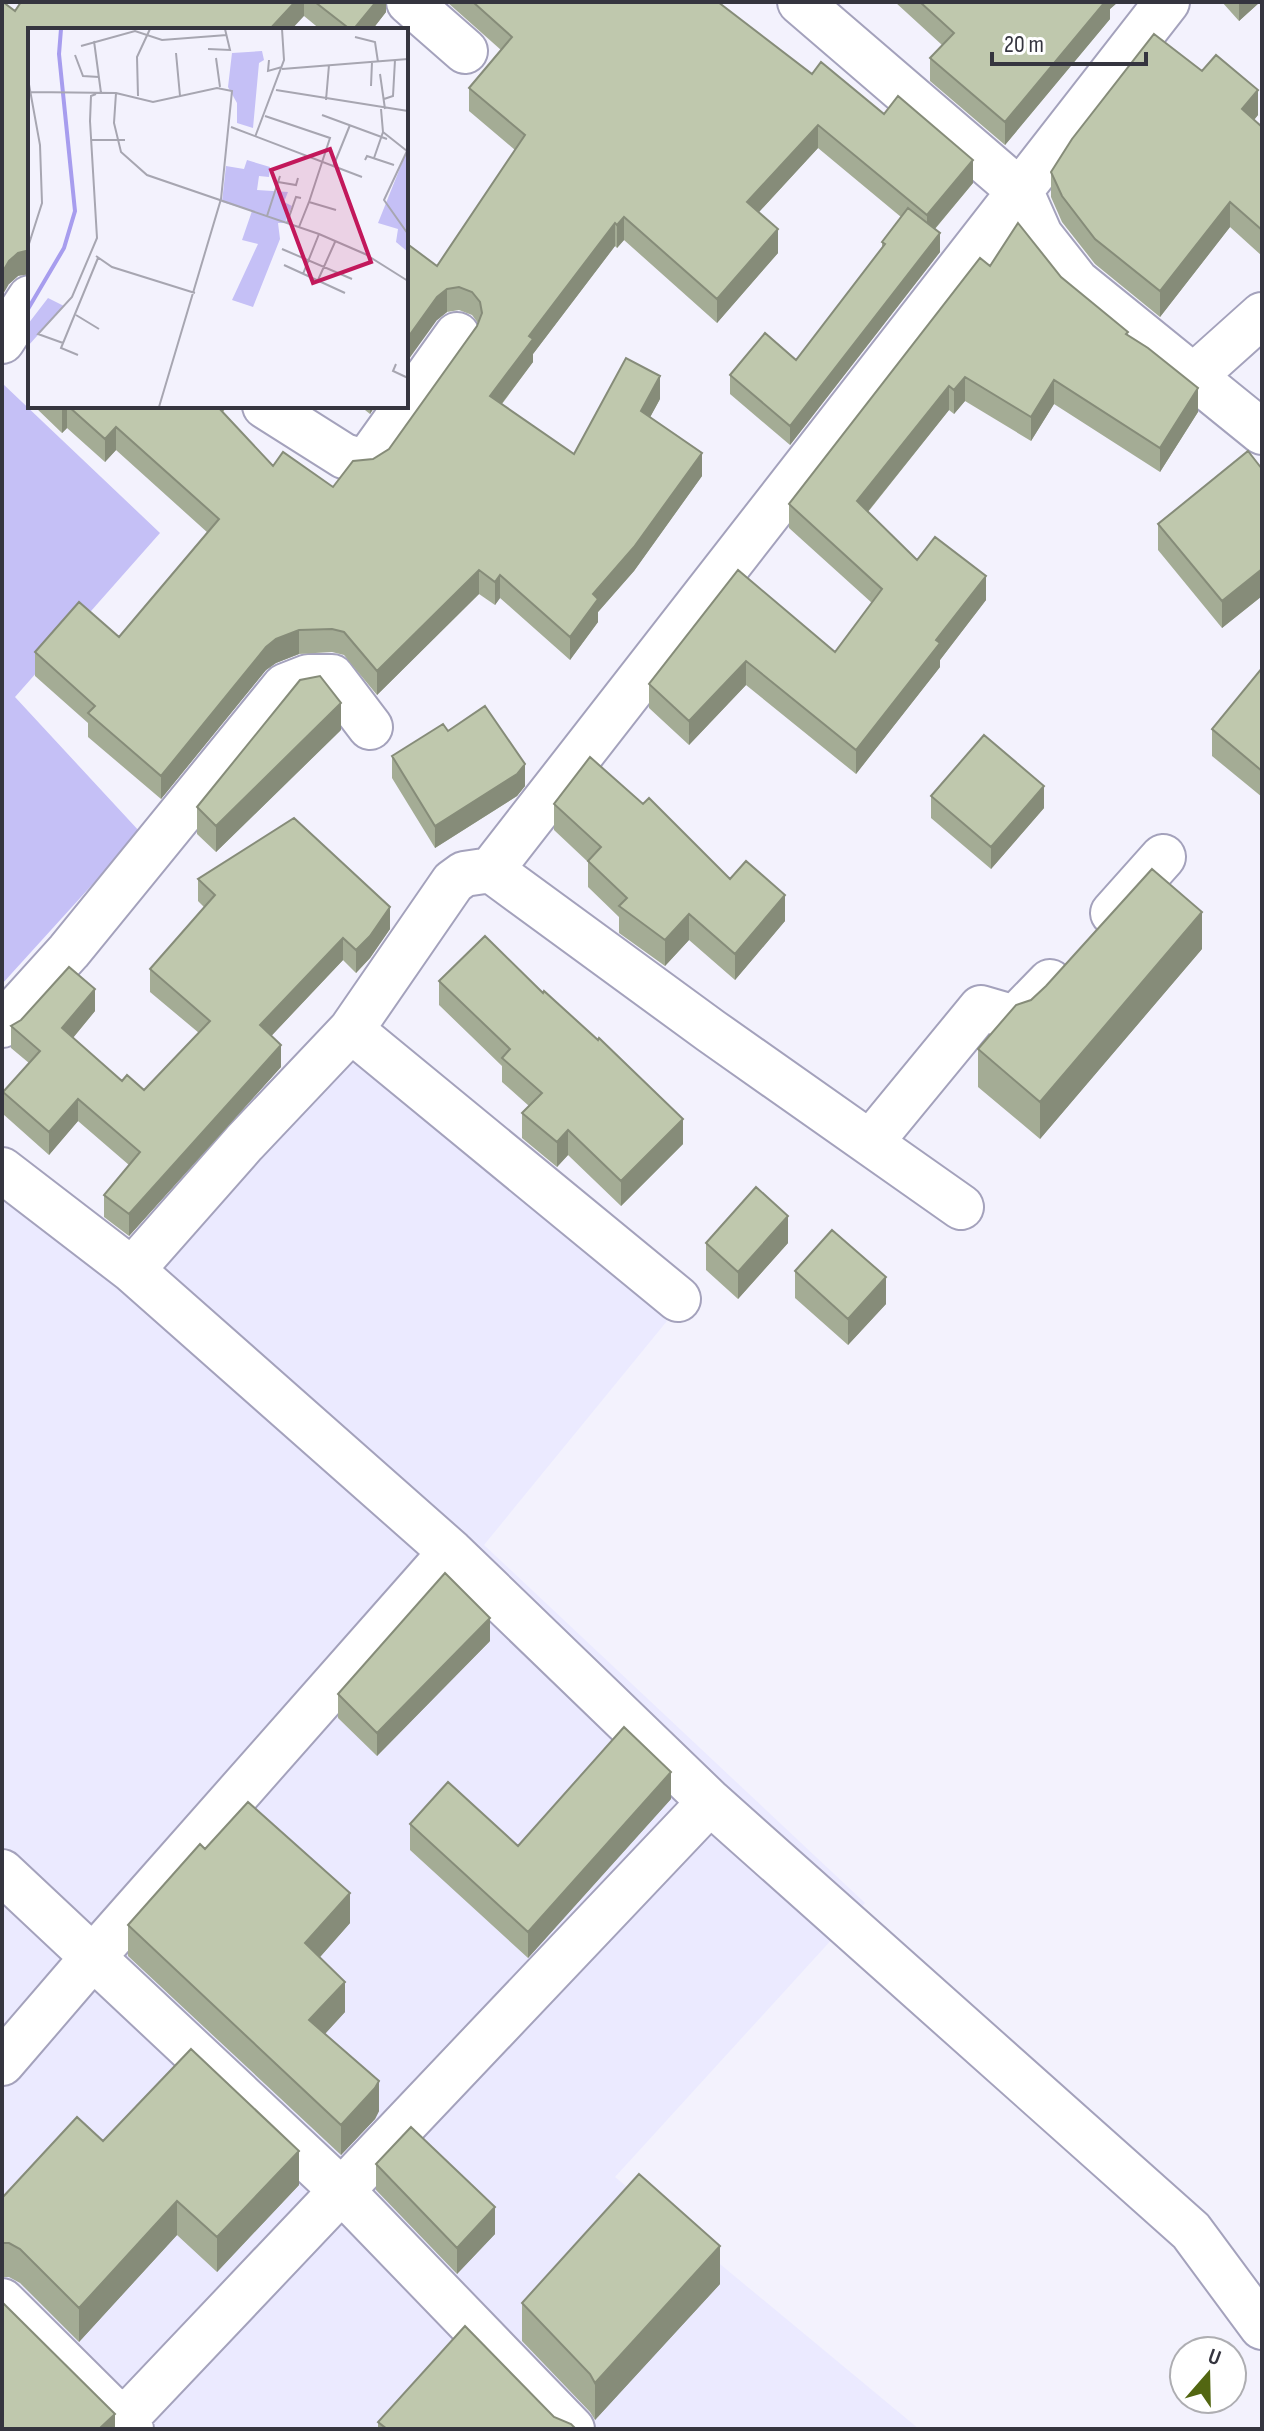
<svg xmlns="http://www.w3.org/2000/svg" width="1264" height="2431" font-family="'Sofia Sans Condensed',sans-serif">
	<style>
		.built { fill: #ebeaff }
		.green { fill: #c5c0f6 }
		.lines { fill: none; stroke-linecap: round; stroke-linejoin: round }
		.street-casing { stroke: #a4a2bc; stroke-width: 48 }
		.street { stroke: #fff; stroke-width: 44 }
		.wall { fill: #a4ac95 }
		.shaded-wall { fill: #868c79 }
		.building { fill: #bfc8ad; stroke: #868c79; stroke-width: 2 }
		.inset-river { fill: none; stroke: #a79dee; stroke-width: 4 }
		.inset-road { fill: none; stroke: #a7a6b1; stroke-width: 2 }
		.view { fill: #c2185b; fill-opacity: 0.15; stroke: #c2185b; stroke-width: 4 }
		.inset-edge { fill: none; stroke: #35353f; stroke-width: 4 }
	</style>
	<rect width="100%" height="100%" fill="#f3f2fd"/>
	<!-- built -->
	<path class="built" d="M354,1050L667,1321L484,1545L865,1903L615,2177L919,2429H2V1165L143,1286Z"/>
	<!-- green -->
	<path class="green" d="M2,383L160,533L15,697L140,832L2,984Z"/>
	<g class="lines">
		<!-- street casing -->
		<g class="street-casing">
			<path id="street" d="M409,2L465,51
				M800,2L1021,192L1040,235L1077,282L1262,432
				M2,341L30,298
				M1194,376L1262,315
				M265,406L344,456L357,460L369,458L457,335
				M491,870L1167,2
				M1113,913L1163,857
				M2,1025L69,951L285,686L308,677H332L370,727
				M351,1030L678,1299
				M870,1143L981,1008L1015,1018L1050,982
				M2,1170L132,1270L451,1552L710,1802L1191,2231L1262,2327
				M132,1270L244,1143L351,1030L453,882L464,874L491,870L711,1031L961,1207
				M2,1872L341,2190L572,2429
				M2,2063L94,1956L451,1552
				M2,2301L131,2429
				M123,2421L710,1802"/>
		</g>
		<!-- street -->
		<use href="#street" class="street"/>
	</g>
	<!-- wall -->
	<path class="wall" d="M21,2H386V12L372,30H321L304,16L30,30L18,276L9,284L15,11Z
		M447,2H718L812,74L884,114L973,183L935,229L940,252L790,445L730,394V375L796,360L882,248V242L901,217L818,148L759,212L778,253L717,323L624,240L617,248L615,246L533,354V362L502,404L574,454L660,399L650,417L702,476L634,571L598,612V622L570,660L500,598L495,605L479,594L377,695L344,655L332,652L299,654L276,663L266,670L161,799L88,737V723L35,676V652L119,637L208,533L116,450L105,462L67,428L62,433L34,406H227L223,412L273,466L333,487L389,449L477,326L478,323L472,315L459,310L447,312L437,320V266L515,150L469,111V88L501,50Z
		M895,2H1118L1110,9V19L1005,145L930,81V58L942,45Z
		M1222,2H1260L1239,21Z
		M1258,115L1254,120L1262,127V256L1230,227L1160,317L1095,264L1062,222L1051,197V172Z
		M990,266L1061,277L1128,336L1198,412L1160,472L1054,404L1031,441L965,401L954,414L949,410L868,512L917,560L986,600L940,660V667L856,774L746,685L689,745L649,708V684L738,570L835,652L872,603L789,528V504Z
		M360,406H375L370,414Z
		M1262,469V596L1222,628L1158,550V524Z
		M1262,668V797L1212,756V729Z
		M341,730L216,852L197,834V807Z
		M448,731L525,786L517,796L435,848L392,778V756Z
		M931,796L1044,808L991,869L931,818Z
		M554,804H643L730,879L785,921L735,980L689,940L665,966L619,933V917L588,887V862L554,830Z
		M198,879L390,929L370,958L356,973L343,960L271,1036L281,1067L129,1236L104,1217V1195L129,1165L78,1121L49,1155L3,1114V1092L29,1063L11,1048V1026L95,1011L73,1038L122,1081L144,1090L199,1033L150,992V969L204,907L198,901Z
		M1202,949L1040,1139L978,1087V1049Z
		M439,981L683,1144L621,1206L568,1155L557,1167L522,1138V1113L529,1106L502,1082V1066L439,1005Z
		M706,1243H788L738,1299L706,1270Z
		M795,1271L886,1304L848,1345L795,1298Z
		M490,1641L377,1756L338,1718V1694Z
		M671,1799L528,1958L410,1850V1824L518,1846Z
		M205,1849L350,1923L320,1957L345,2012L325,2034L379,2111L375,2119L341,2155L128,1956V1925Z
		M103,2141L299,2185L217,2272L177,2235L79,2342L20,2283L9,2277H2V2198Z
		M376,2164L495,2234L457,2274L376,2190Z
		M720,2284L595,2420L590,2412L522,2341V2303Z
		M554,2417L576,2429H378V2422Z"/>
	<!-- shaded-wall -->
	<path class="shaded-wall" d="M295,2H304V16L291,30H269Z
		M376,2H386V12L372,30H353Z
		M1105,2H1118L1110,9V19L1005,145V122Z
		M1239,2H1260L1239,21Z
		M1258,90V115L1242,134V109Z
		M818,125V148L747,225V202Z
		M973,160V183L927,238V215Z
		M1230,202V227L1160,317V291Z
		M624,217V240L617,248V225Z
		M615,223V246L533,354V362L490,419V396L529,336Z
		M778,229V253L717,323V299Z
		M940,233V252L790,445V426Z
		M30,250V274L18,276L9,284L2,296V273L9,261L18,253Z
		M447,289V312L437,320L406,363V340L437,297Z
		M660,376V399L641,434V411Z
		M965,377V401L954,414V390Z
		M1054,380V404L1031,441V417Z
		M949,386V410L857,525V501Z
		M1198,388V412L1160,472V448Z
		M66,406H67V428L62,433V410Z
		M212,406H227L212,424Z
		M370,406H375L370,414Z
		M116,427V450L105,462V439Z
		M702,453V476L634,571L598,612V622L570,660V637L593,594Z
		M1262,569V596L1222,628V601Z
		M479,570V594L377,695V671Z
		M500,575V598L495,605V582Z
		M986,576V600L940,660V667L856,774V750L936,640Z
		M299,630V654L276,663L266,670L161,799V776L266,647L276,639Z
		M746,661V685L689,745V721Z
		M341,703V730L216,852V826Z
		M525,764V786L517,796L435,848V826Z
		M1044,786V808L991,869V847Z
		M785,895V921L735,980V954Z
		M390,907V929L370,958L356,973V950Z
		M1202,912V949L1040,1139V1102Z
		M689,914V940L665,966V940Z
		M343,938V960L260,1048V1025Z
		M95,989V1011L62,1051V1028Z
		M281,1045V1067L129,1236V1214Z
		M78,1099V1121L49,1155V1132Z
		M683,1119V1144L621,1206V1181Z
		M568,1130V1155L557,1167V1142Z
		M788,1216V1243L738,1299V1272Z
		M886,1277V1304L848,1345V1319Z
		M490,1618V1641L377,1756V1733Z
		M671,1772V1799L528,1958V1932Z
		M350,1893V1923L305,1974V1943Z
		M345,1982V2012L309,2051V2020Z
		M379,2081V2111L375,2119L341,2155V2125Z
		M299,2151V2185L217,2272V2237Z
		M177,2201V2235L79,2342V2308Z
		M495,2207V2234L457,2274V2248Z
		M720,2246V2284L595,2420V2383Z
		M115,2414V2429H99Z"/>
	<!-- building -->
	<path class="building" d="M3,2L15,11L21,2H295L269,30H30V250L18,253L9,261L2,273V4Z
		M315,2H376L353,30H351Z
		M473,2H718L812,74L821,62L884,114L898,96L973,160L927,215L818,125L747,202L778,229L717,299L624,217L617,225L615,223L529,336L533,339L490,396L574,454L626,358L660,376L641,411L702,453L634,547L593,594L598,599L570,637L500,575L495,582L479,570L377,671L344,632L332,629L299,630L276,639L266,647L161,776L88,713L95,706L35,652L79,602L119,637L219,519L116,427L105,439L68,406H217L273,466L283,452L333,487L353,461L373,459L389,449L477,326L482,313L480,302L472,292L459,287L447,289L437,297L406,340V243L437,266L525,135L469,88L512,37Z
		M920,2H1105L1005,122L930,58L954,33Z
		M1154,34L1202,71L1216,55L1258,90L1242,109L1262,127V230L1230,202L1160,291L1095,239L1062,196L1051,172L1072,139Z
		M908,208L940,233L790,426L730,375L765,333L796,360L885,244L882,242Z
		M1018,223L1061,277L1128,332L1126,334L1148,348L1198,388L1160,448L1054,380L1031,417L965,377L954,390L949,386L857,501L917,560L935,537L986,576L936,640L940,643L856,750L746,661L689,721L649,684L738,570L835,652L882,589L789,504L980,258L990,266Z
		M1248,451L1262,469V569L1222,601L1158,524Z
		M1262,668V771L1212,729Z
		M320,676L341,703L216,826L197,807L300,680Z
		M485,706L525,764L517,774L435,826L392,756L443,724L448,731Z
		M984,735L1044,786L991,847L931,796Z
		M590,757L643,804L649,798L730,879L746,861L785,895L735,954L689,914L665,940L619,906L627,898L588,861L601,847L554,804Z
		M294,818L390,907L370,936L356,950L343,938L260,1025L281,1045L129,1214L104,1195L140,1152L78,1099L49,1132L3,1092L40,1051L11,1026L21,1020L69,967L95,989L62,1028L122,1081L127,1075L144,1090L210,1021L150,969L215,895L198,879Z
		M1152,869L1202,912L1040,1102L978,1049L1016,1005L1031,1000L1046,986Z
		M485,936L543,993L544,991L598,1040L599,1038L683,1119L621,1181L568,1130L557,1142L522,1113L542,1093L502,1058L510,1049L439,981Z
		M756,1187L788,1216L738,1272L706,1243Z
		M832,1230L886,1277L848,1319L795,1271Z
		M445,1573L490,1618L377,1733L338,1694Z
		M624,1727L671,1772L528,1932L410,1824L448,1782L518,1846Z
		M248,1802L350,1893L305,1943L345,1982L309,2020L379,2081L375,2088L341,2125L128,1925L200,1844L205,1849Z
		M191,2049L299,2151L217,2237L177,2201L79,2308L20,2249L9,2243H2V2198L77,2117L103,2141Z
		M411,2127L495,2207L457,2248L376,2164Z
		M639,2174L720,2246L595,2383L590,2374L522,2303Z
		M2,2302L115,2414L99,2429H2Z
		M465,2326L554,2417L571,2424L576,2429H387L378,2422Z"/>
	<!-- overview -->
	<g transform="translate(28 28)">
		<rect width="380" height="380" fill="#f3f2fd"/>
		<path d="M234,23L236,32L231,35L225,100L209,95V75L200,59L204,25ZM380,120V224L368,214L370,201L350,195ZM219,132L242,139L241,149L231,148L229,162L260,164L256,174L264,178L257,195H250L252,211L225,279L204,272L230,216L214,212L224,183L194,174L198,138L216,141ZM20,270L36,278L0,318V296Z" fill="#c5c0f6"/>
		<path class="inset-river" d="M0,281L36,220L47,183L31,26L33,1"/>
		<path class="inset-road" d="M327,9L347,14L350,34M66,13L73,65M53,18L107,3L134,12L199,7M180,21L202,22L197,1M148,25L152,68M47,27L55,48L71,49M188,30L192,59M241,32L240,43L254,39M254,41L380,31M352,46L357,81M0,51L12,117L14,175L0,219M343,58L344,34M248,62L380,83M2,64L88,65L125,74L189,60L204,63L193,171L131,379M88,65L86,95L93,124L119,147L291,206L337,226L380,253M110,68L109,29L122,1M356,71L365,68L367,32M298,72L301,37M294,87L359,111M237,88L302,110L281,174M203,99L334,149M355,104L379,123L356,172L380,206M227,109L256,32L254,1M64,112H97M346,130L355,104L353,81M337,132L339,128L366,137M305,139L322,97M250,154L268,157L270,150M239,188L252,148M259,195L268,169L273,170M271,199L281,174L308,182M254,221L324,251M68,228L84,239L167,265M256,237L317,265M275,246L291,206M290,252L307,214M48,287L71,301M35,315L10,306L44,269L69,210L62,93L63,68L68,66M50,327L33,320L70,230M368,336L365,343L380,350"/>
		<path class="view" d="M302,121L343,234L285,255L243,142Z"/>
		<rect width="380" height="380" class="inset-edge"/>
	</g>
	<!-- border -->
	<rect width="1264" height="2431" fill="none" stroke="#35353f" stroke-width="8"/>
	<!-- north arrow -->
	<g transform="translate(1208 2375) rotate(20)"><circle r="38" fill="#ffffff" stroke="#aeaeb2" stroke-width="2"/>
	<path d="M0-6L14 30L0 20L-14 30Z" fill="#526611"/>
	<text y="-12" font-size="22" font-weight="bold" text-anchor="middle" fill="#35353f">U</text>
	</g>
	<!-- scale -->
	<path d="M992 52v12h154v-12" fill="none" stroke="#35353f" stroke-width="4"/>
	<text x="1004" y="52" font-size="24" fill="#35353f" stroke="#ffffff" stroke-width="6" paint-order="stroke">20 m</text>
</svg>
